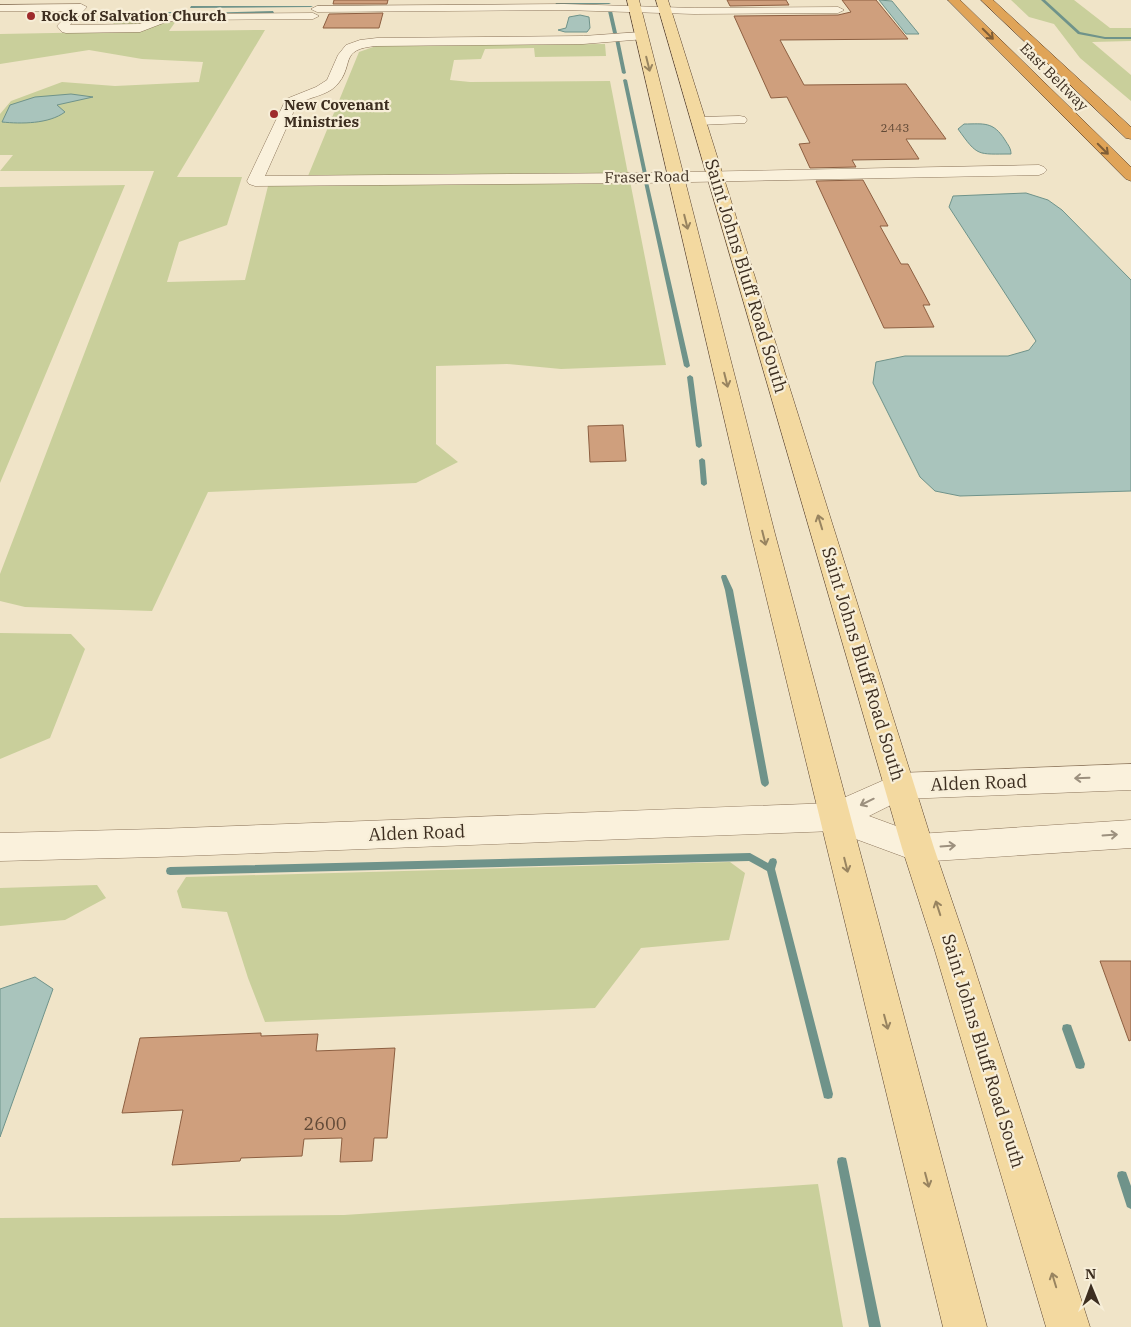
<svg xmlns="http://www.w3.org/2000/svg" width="1131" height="1327" font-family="'IBM Plex Serif',serif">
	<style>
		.green { fill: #c9cf9b }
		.water { fill: #a9c4bc; stroke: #6f938a }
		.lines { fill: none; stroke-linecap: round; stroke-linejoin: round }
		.stream { fill: #6f938a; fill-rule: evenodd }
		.building { fill: #cf9f7d; stroke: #8d5f41 }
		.minor-casing { stroke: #8d765c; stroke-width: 1 }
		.major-casing { stroke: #5b4430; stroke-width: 1 }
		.highway-casing { stroke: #5b4430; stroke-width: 1 }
		.minor { fill: #faf1dc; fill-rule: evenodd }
		.major { fill: #f3d9a0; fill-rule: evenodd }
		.highway { fill: #e0a458; fill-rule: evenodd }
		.oneway { stroke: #7e5d36 }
		.oneway2 { stroke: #988460 }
		.oneway3 { stroke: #9c907e }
		.poi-dot { fill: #9e2a2b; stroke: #f7eed8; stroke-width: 2 }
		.labels { text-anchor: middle; stroke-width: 4.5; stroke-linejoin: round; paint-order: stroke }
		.far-number-label { font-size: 12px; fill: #624a37 }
		.far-poi-label { font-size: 15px; font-weight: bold; fill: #3d2e20; stroke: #f7eed8; text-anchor: start }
		.far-street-label { font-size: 15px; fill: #3d2e20; stroke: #f7eed8 }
		.street-label { font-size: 18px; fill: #3d2e20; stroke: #f7eed8 }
		.near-number-label { font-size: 18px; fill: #624a37 }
	</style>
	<rect width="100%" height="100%" fill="#f0e4c8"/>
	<!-- green -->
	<path class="green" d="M1011,0H1074L1110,28H1131V41L1092,42L1131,75V101L1080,58L1054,24L1029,17Z
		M116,21H176L169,31L265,30L177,177H242L227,225L179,242L167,282L245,280L268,186L630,181L666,365L561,369L507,364L436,366V444L458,462L416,483L208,492L152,611L25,607L0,601V574L154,171H0L13,155H0V114L11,101L62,82L115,86L199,82L203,62L142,59L89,50L0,64V34L106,32Z
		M605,44L606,56L535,57L534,48L485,49L481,59L454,60L450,80L470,82L610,81L628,174L308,176L359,52L376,46Z
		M125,185L0,483V187Z
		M0,633L71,634L85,649L50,738L0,759Z
		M730,862L745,873L729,940L641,948L595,1008L265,1022L248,978L227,912L182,908L177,891L186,877Z
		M97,885L106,898L65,920L0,926V888Z
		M818,1184L843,1327H0V1218L344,1215Z"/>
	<!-- water -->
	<path class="water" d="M879,0L892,1L919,34H906Z
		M580,15L589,17L590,28L587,32H565L558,30L566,28L569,17Z
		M71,94L93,97L57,105L65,112C49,124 21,124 2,122L10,105L35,97Z
		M964,124C984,124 993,121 1005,140C1008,145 1011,148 1011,154C977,154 978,157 958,129Z
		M1026,193L1048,200L1062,210L1131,280V491L960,496L935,491L920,477L873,383L876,362L905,356H1008L1029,350L1036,341L949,207L953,196Z
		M35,977L53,989L0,1137V989Z"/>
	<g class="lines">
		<!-- stream -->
		<path class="stream" d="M1041,0H1045L1080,32L1105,37H1131V39H1105L1078,34Z
			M556,3H609L611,4L555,5Z
			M191,6H311L313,7L190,8Z
			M610,10L612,11L617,33L615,34L613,33L608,11Z
			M273,11L274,13L200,14L198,13Z
			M126,12H184L186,13L125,14Z
			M617,38L619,39L626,73L624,74L622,73L615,39Z
			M625,79L627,80L647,174L645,175L643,174L623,80Z
			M646,181L648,182L690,366L687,368L684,366L644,182Z
			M690,375L693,377L702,446L699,448L696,446L687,377Z
			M702,458L705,460L707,484L704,486L701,484L699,460Z
			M722,575H726L733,590L769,783L768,785L765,787L762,785L761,783L725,590L721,577Z
			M750,853L768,863L770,859L773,858L776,859L777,862L775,869L833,1094L832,1098L828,1099L824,1098L823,1094L767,871L749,861L170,875L167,874L166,871L167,868L170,867Z
			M1067,1024L1071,1025L1085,1064L1084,1068L1080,1069L1076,1068L1062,1029L1063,1025Z
			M842,1157L846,1158L847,1162L881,1327H869L837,1162L838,1158Z
			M1122,1171L1126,1172L1131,1186V1209L1127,1207L1117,1176L1118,1172Z"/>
	</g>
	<!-- building -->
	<path class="building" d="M334,0H388L387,4H333Z
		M727,0H786L789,5L730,6Z
		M842,0H876L908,39L780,40L804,85L906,84L946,139H906L919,159L852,160L856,167L810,168L799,144L810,143L787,97L771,98L734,16L838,15L851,12Z
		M383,13L379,28H323L329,14Z
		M863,180L888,226H880L901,264H908L930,305H923L934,327L884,328L816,181Z
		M623,425L626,461L590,462L588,426Z
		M1100,961H1131V1040L1129,1041Z
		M261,1033V1036L318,1034L316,1051L395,1048L387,1138H374L372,1161L340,1162L342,1138L304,1139L302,1156L241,1158L240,1161L172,1165L183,1110L122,1113L140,1038Z"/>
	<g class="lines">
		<!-- minor casing -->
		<g class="minor-casing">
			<path id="minor" d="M81,4L87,7L70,25L139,24L160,17L182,14L313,13L319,16L313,19L182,20L166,22L140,32L66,33L62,32L57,26L71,11H0V5Z
				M564,4L694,8L838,7L844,10L838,13L694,14L564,10L317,12L311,9L317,6Z
				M641,32L645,33L647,36L645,39L583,44L377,46C337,49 356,65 336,86C326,96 309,97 297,104L265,176L642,173L1039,165L1044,167L1047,170L1044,173L1039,175L642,183L255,186L249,184L247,181L286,99L316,87L327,80L338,55L346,45L360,40L377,38L583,36Z
				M740,116L745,117L747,120L745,123L699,125L694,124L692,121L694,118L699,117Z
				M1131,764V790L903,799L869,816L918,834L1131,820V848L918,862L834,831L157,857L0,861V833L157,829L832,803L900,773Z"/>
		</g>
		<!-- major casing -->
		<g class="major-casing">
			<path id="major" d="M627,0H639L775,534L987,1327H943L751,534Z
				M656,0H668L934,848L969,951L1090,1327H1046L935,951L902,848Z"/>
		</g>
		<!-- highway casing -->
		<g class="highway-casing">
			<path id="highway" d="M948,0H960L1131,167V181L1126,179Z
				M981,0H993L1131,127V139L1126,138Z"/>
		</g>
		<!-- minor -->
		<use href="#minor" class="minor"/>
		<!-- major -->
		<use href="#major" class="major"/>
		<!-- highway -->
		<use href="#highway" class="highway"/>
	</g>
	<!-- one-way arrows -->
	<defs><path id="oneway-shaft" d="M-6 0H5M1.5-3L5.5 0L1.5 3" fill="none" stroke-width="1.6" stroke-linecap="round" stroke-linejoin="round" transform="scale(1.25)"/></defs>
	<g class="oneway">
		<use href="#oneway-shaft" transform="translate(988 34) rotate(45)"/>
		<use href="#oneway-shaft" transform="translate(1103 149) rotate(45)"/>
	</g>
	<g class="oneway2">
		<use href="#oneway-shaft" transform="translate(648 64) rotate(76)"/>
		<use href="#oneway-shaft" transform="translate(686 222) rotate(76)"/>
		<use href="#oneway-shaft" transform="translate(726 380) rotate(76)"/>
		<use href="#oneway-shaft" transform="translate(820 522) rotate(-107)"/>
		<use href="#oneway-shaft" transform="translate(764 538) rotate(76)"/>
		<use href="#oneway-shaft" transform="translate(846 865) rotate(76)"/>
		<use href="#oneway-shaft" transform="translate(938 908) rotate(-108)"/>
		<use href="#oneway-shaft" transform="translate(886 1022) rotate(75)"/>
		<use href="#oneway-shaft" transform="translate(927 1180) rotate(75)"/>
		<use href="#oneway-shaft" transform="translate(1054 1280) rotate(-107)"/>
	</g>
	<g class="oneway3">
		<use href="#oneway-shaft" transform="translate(1082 778) rotate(178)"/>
		<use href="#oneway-shaft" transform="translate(867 802) rotate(154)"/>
		<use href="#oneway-shaft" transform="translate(1110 835) rotate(-4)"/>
		<use href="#oneway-shaft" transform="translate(948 846) rotate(-4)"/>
	</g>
	<!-- markers -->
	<g class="poi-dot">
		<circle cx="31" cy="16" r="5"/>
		<circle cx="274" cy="114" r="5"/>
	</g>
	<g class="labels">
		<!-- far-number labels -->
		<g class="far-number-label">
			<text x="895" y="132">2443</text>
		</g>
		<!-- far-poi labels -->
		<g class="far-poi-label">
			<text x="41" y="21">Rock of Salvation Church</text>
			<text x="284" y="110">New Covenant<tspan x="284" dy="17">Ministries</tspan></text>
		</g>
		<!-- far-street labels -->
		<g class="far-street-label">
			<text transform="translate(1054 77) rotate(45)" y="5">East Beltway</text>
			<text transform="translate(647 177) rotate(-1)" y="5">Fraser Road</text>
		</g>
		<!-- street labels -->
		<g class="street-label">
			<text transform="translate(746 276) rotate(73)" y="6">Saint Johns Bluff Road South</text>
			<text transform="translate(863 664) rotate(73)" y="6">Saint Johns Bluff Road South</text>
			<text transform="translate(979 783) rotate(-2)" y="6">Alden Road</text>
			<text transform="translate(417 833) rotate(-2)" y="6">Alden Road</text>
			<text transform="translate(983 1051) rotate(73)" y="6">Saint Johns Bluff Road South</text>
		</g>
		<!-- near-number labels -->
		<g class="near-number-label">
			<text x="325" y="1130">2600</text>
		</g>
	</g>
	<!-- north arrow -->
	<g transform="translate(1091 1287) rotate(359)" stroke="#f7eed8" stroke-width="4" paint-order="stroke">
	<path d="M0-4L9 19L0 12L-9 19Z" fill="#3d2e20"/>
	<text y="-8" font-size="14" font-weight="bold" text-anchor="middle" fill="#3d2e20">N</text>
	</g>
</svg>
